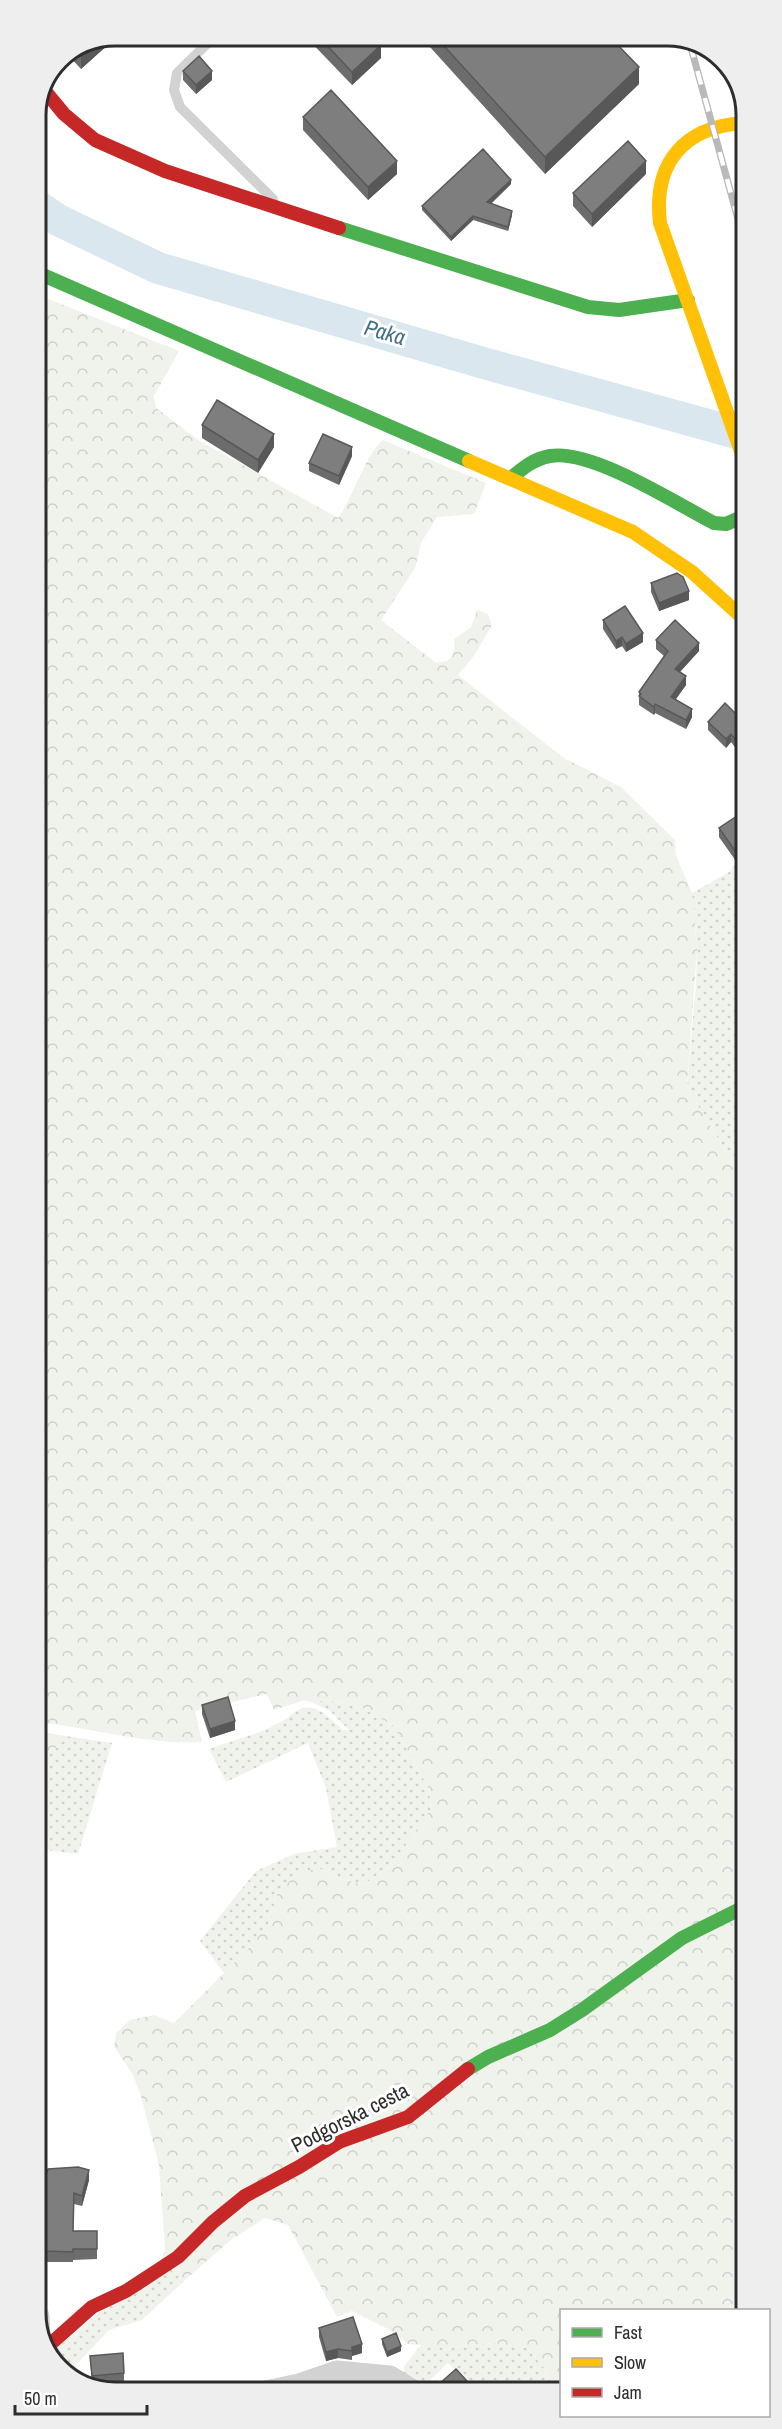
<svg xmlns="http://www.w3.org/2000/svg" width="782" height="2429" font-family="'Archivo Narrow',sans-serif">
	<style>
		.grass { fill: url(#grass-dots) }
		.forest { fill: url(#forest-crowns) }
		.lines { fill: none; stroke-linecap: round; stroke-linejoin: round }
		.river { stroke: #dae7ef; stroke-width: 32 }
		.lane { stroke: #d2d2d2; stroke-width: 10 }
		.street { stroke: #d2d2d2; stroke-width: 21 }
		.fast { stroke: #4caf50; stroke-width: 14 }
		.slow { stroke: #ffc107; stroke-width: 14 }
		.jam { stroke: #c62828; stroke-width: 14 }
		.rail-casing { stroke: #b9b9b9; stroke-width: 7 }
		.rail { stroke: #fff; stroke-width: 4.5; stroke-dasharray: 14; stroke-linecap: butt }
		.wall { fill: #6c6c6c }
		.shaded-wall { fill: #585858 }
		.building { fill: #7e7e7e; stroke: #585858; stroke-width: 1.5 }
		.labels { text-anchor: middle; stroke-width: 6; stroke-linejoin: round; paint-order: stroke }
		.street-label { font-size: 21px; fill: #2d2d2d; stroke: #fff }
		.water-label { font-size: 22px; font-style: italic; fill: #427089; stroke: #fff }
		.rim { fill: none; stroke: #2d2d2d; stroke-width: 3 }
	</style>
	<defs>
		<pattern id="grass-dots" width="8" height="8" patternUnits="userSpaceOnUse" patternTransform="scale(1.5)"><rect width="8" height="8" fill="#f0f3ec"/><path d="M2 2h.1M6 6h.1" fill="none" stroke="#ced1cb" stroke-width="1.8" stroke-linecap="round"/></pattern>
		<pattern id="forest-crowns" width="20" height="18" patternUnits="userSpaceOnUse" patternTransform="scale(1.5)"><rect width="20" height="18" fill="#f0f3ec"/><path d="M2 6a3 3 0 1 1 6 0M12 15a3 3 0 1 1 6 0" fill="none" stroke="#ced1cb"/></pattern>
	</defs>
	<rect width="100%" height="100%" fill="#fff"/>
	<!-- grass -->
	<path class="grass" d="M733,866L744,869L745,1182L687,1088L696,983L697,949L692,893L731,871Z
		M327,1700L363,1708L394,1726L429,1789L431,1810L391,1866L363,1885L335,1877L319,1868L275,1897L272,1920L247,1950L224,1973L200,1941L256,1871L294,1854L337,1847L326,1788L308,1743L226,1782L209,1749C233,1740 262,1734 284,1720C294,1714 299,1705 313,1708C324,1711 335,1723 343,1730H349L330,1711L313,1703Z
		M59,1735L112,1743L78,1854L38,1849V1754H45L55,1748Z
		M161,2260L184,2281L142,2320L109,2330L67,2374H63L51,2353Z
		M492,2343L527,2348L546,2370L549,2391H478L448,2363L422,2388L402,2379L405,2365L422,2344L448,2347Z
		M333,2381L382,2385L384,2392H360L357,2385L343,2392H337Z"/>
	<!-- forest -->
	<path class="forest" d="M36,294L179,351L154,396L156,408L200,441L338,518C354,496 365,455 383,440L486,483L474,514L437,517L421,543L415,568L381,620L435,662C452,664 456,654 454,639L471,627L477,610L488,614L492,625L474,656L458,675L564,758L621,787L675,840L676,856L692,893L697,949L687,1088L745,1182L746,2310H562L561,2391H549L546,2370L527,2348L492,2343L448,2347L408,2344L388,2329L352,2311L337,2317L288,2225L265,2218L231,2240L184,2281L161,2260L165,2250L159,2165L140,2093L132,2073L114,2047L116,2033L130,2020L154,2015L174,2023L247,1950L272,1920L275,1897L296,1874L319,1868L335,1877L363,1885L391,1866L431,1809L429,1789L394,1726L363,1708L327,1700L313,1703L305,1700L274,1710L267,1694L195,1711L202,1742C147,1745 92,1728 38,1722Z
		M38,1731L59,1735L56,1748L45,1754H38Z"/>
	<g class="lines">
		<!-- river -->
		<path class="river" d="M36,205L58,220L158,268L480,362L744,435"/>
		<!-- lane -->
		<path class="lane" d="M215,36L177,73L174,90L180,107L273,199"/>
		<!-- street -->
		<path class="street" d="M39,2316L40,2337
			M261,2392L299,2384L337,2371L390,2376L416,2392"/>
		<!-- fast -->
		<path class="fast" d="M339,228L588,307L619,310L688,300
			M36,272L469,461
			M511,478C524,467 534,459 550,456C592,449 675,503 714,523L726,524L744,516
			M468,2069L488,2057L550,2030L582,2010L682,1938L746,1906"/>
		<!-- slow -->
		<path class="slow" d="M743,123C683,127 653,164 660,223L744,460
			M469,461L633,532L692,572L744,619"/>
		<!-- jam -->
		<path class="jam" d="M45,91L64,114L95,140L165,171L339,228
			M47,2347L92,2307L126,2291L178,2257L213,2222L245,2196L299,2167L339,2142L408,2117L468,2069"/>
		<!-- rail casing -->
		<g class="rail-casing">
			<path id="rail" d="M690,44L744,241"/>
		</g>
		<!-- rail -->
		<use href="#rail" class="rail"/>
	</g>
	<!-- wall -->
	<path class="wall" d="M305,36H372L381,58L352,85Z
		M420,36H609L639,84L545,174Z
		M111,38V42L81,69L68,55Z
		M183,71L212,80L196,94L183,80Z
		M303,117L397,174L368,200L303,130Z
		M646,174L592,227L573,206V193Z
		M511,184L491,204L512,215L508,231L473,220L451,241L422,210V206Z
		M202,425L274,447L258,473L202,438Z
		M352,456L339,485L309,471V463Z
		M651,583L689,600L659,611L651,592Z
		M603,620L643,642L626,652L622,646L616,649L603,629Z
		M656,640L699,651L680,672L686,685L675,700L692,717L686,729L655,713L654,715L639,705V692L664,656L656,649Z
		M708,722H744V759L731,742L726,748L708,730Z
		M744,814V860L738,864L719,837V828Z
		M202,1705L235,1730L210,1738L202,1714Z
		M89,2180L82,2206L74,2204L73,2231H97V2259L73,2260V2262H45L46,2214L38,2215V2201Z
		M319,2328L362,2353L352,2356V2360L338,2358L326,2361L319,2337Z
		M382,2339L401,2351L387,2357L382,2344Z
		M90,2356L124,2373V2382L92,2385Z
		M438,2385L476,2391H438Z"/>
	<!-- shaded-wall -->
	<path class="shaded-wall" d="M111,38V42L81,69V52L86,48Z
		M381,45V58L352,85V72Z
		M639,67V84L545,174V157Z
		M212,71V80L196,94V85Z
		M397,161V174L368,200V187Z
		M646,161V174L592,227V214Z
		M511,180V184L487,207V202Z
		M512,211V215L508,231V227Z
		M473,216V220L451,241V237Z
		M274,434V447L258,473V460Z
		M352,447V456L339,485V476Z
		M689,591V600L659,611V603Z
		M643,633V642L626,652V644Z
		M622,637V646L616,649V641Z
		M699,643V651L675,677V669Z
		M686,676V685L671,706V697Z
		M655,704V713L654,715V707Z
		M692,709V717L686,729V720Z
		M731,734V742L726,748V739Z
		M744,851V860L738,864V855Z
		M235,1721V1730L210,1738V1729Z
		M89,2170V2180L82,2206V2196Z
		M362,2344V2353L352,2356V2347Z
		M401,2346V2351L387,2357V2352Z
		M338,2349V2358L326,2361V2352Z"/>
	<!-- building -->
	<path class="building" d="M318,36H372L381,45L352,72Z
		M435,36H609L639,67L545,157Z
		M199,56L212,71L196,85L183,71Z
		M331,90L397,161L368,187L303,117Z
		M628,141L646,161L592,214L573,193Z
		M483,149L511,180L487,202L512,211L508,227L473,216L451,237L422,206Z
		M217,400L274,434L258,460L202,425Z
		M323,434L352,447L339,476L309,463Z
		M677,573L683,577L689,591L659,603L651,583Z
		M625,606L643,633L626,644L622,637L616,641L603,620Z
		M675,620L699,643L675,669L686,676L671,697L692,709L686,720L655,704L654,707L639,696L641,694L639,692L668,651L656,640Z
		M725,703L744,722V750L731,734L726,739L708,722Z
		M743,812L744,814V851L738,855L719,828Z
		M228,1697L235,1721L210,1729L202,1705Z
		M78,2167L89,2170L82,2196L74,2193L73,2231H97V2249H73V2252L45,2251L46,2204H38V2201L48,2169Z
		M353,2317L362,2344L352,2347V2351L338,2349L326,2352L319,2328Z
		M396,2333L401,2346L387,2352L382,2339Z
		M123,2353L124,2373L92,2376L90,2356Z
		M456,2369L476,2391H445L438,2385Z
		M160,2382L161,2393H145L144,2387Z"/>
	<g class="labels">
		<!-- street labels -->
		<g class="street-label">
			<text transform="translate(350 2118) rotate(-27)" y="7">Podgorska cesta</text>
		</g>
		<!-- water labels -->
		<g class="water-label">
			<text transform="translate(385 332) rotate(16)" y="8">Paka</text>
		</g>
	</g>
	<!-- crop -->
	<path d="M0 0H782V2429H0ZM115 46H667A69 69 0 0 1 736 115V2313A69 69 0 0 1 667 2382H115A69 69 0 0 1 46 2313V115A69 69 0 0 1 115 46Z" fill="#eee" fill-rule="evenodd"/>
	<path class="rim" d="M115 46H667A69 69 0 0 1 736 115V2313A69 69 0 0 1 667 2382H115A69 69 0 0 1 46 2313V115A69 69 0 0 1 115 46Z"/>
	<!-- legend -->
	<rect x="560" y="2309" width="210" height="108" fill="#ffffff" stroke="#ababab" stroke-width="1.5"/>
	<rect x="572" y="2328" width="30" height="9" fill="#4caf50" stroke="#ababab" stroke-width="1.5"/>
	<text x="614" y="2339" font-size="18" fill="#2d2d2d">Fast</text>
	<rect x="572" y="2358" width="30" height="9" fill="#ffc107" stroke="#ababab" stroke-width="1.5"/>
	<text x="614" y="2369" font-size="18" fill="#2d2d2d">Slow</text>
	<rect x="572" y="2388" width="30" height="9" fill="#c62828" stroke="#ababab" stroke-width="1.5"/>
	<text x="614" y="2399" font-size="18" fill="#2d2d2d">Jam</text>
	<!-- scale -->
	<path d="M15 2405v9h132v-9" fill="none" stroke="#2d2d2d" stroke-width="3"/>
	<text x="24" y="2405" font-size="18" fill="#2d2d2d" stroke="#ffffff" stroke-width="4.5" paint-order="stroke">50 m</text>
</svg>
